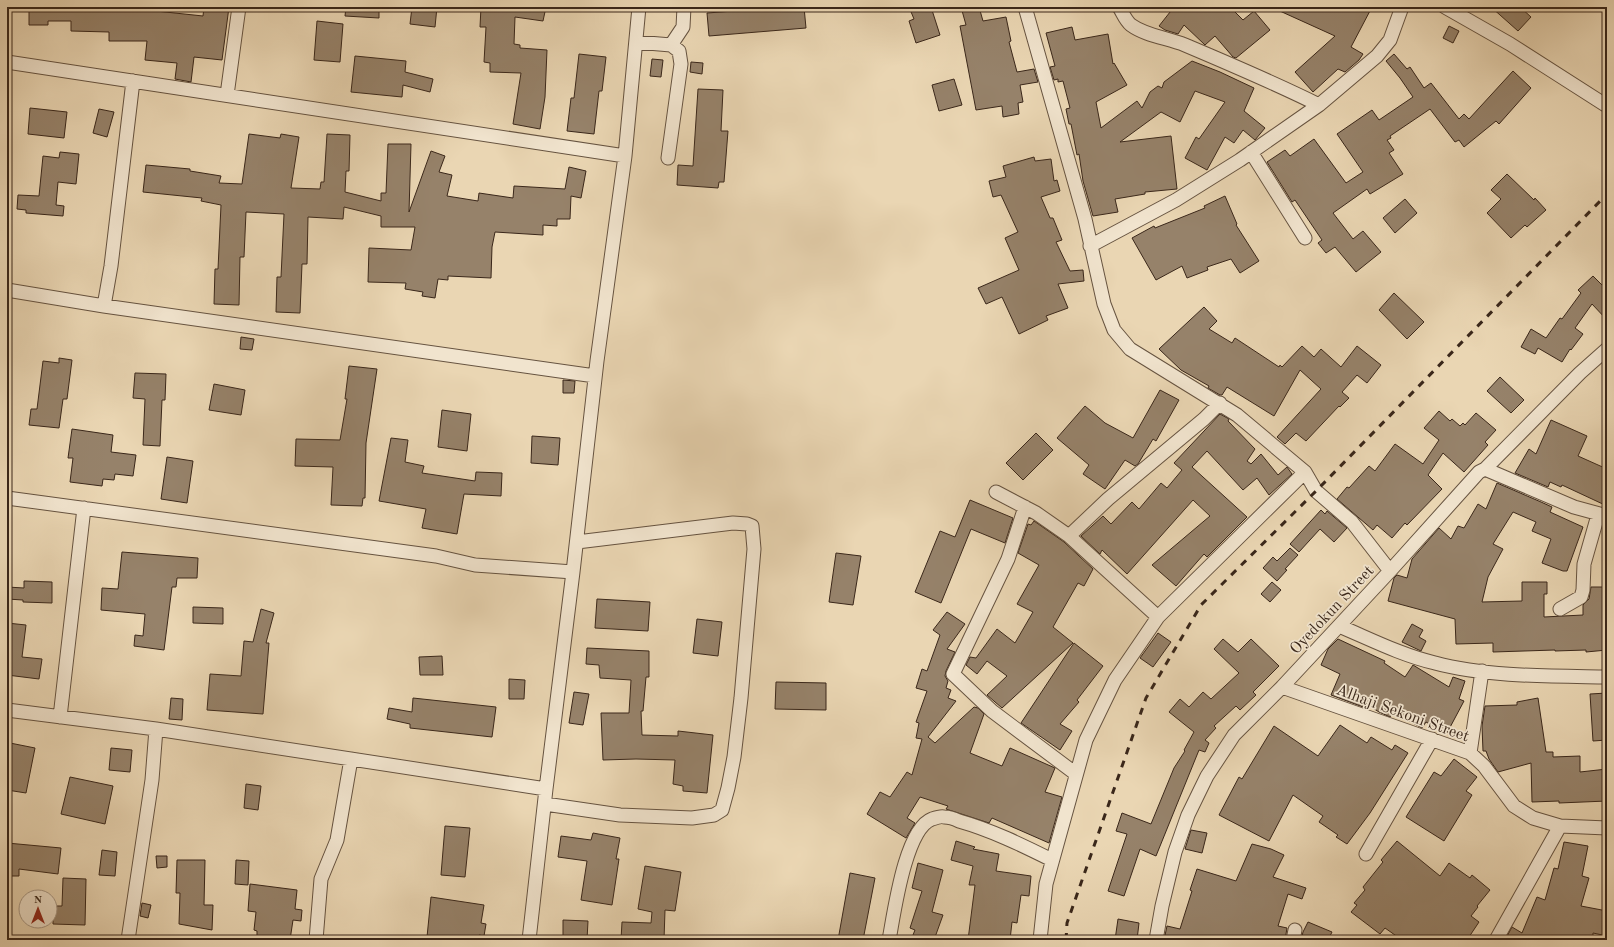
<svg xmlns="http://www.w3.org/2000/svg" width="1614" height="947" font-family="'Old Standard TT',serif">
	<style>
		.building { fill: #96826a; stroke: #3a271a }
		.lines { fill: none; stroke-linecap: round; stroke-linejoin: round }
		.minor-casing { stroke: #665340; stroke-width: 15 }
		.minor { stroke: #f1e4ce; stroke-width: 13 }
		.rail { stroke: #3a271a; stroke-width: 3; stroke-dasharray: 7 7; stroke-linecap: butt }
		.labels { text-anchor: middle; stroke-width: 3.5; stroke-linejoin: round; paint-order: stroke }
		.street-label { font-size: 16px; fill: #3a271a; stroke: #f1e4ce }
	</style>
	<rect width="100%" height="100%" fill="#ead6b3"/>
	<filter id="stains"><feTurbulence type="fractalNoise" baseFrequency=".005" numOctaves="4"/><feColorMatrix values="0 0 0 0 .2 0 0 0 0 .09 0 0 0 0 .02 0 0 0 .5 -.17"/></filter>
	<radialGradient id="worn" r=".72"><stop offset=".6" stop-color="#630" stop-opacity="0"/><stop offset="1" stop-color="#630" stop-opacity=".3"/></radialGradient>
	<!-- building -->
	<path class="building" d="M29,7H137V9L203,16L204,7H229L222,60L194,57L191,82L175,79L177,63L145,60L147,41H109V32L71,31V21H48V25H29Z
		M346,7H379V18L345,16Z
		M412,7H437L435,27L410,24Z
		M481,7H546L543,21L515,17L514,44L520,45V48L547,50L545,97L540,129L513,124L521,73L490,72V63L484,62L486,27H480Z
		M788,7H804L806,28L709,36L707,13Z
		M909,7H931L940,35L916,43L909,21L914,19Z
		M961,7H979L983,21L1006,17L1011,41L1009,42L1017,72L1034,69L1038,82L1020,85L1023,102L1018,103L1019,114L1003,117L1002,106L976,110L960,26L966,25Z
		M1174,7H1230L1243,20L1254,11L1270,30L1236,58L1233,57L1215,36L1205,45L1184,25L1178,34L1165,30L1159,26Z
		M1271,7H1372L1351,47L1363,54L1359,60L1345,72L1338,69L1313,92L1295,72L1335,36Z
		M1491,7H1520L1531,17L1518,31Z
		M317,21L343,24L340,62L314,60Z
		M1449,26L1459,31L1453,43L1443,38Z
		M1072,27L1075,40L1108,34L1113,64L1114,63L1127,85L1096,102L1101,128L1137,101L1142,108L1150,92L1158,86L1162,88L1164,82L1192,61L1220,72L1254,88L1244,111L1265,128L1255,140L1243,130L1234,143L1225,137L1207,170L1185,158L1196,137L1199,139L1225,102L1195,91L1180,122L1161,112L1120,142L1171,136L1177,189L1145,192V194L1115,199L1118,212L1093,216L1083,181L1079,154L1077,155L1071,124H1069L1066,109L1070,108L1063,81L1058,82V79L1054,80L1050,67L1055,66L1046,33Z
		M579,54L606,57L602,91H599L594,134L567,131L571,98H574Z
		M1394,54L1407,69L1410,67L1424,88L1431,83L1459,119L1464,114L1469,119L1513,71L1531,88L1499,124L1496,121L1464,147L1459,140L1455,142L1430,109L1390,136L1391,138L1387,140L1394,150L1389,153L1403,174L1370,194L1367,189L1333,213L1353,239L1363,231L1381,252L1356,272L1335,247L1326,253L1318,243L1322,240L1295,200L1292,202L1267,162L1285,150L1290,156L1314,139L1346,183L1363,172L1337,134L1372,110L1379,120L1413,97L1400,78L1386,61Z
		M355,56L406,61L405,72L433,79L430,92L403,85L402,97L351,92Z
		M652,59L663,60L661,77L650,76Z
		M691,62L703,63L702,74L690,72Z
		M954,79L962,105L939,111L932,85Z
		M698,89L723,90L721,131H728L724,182H719L718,188L677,185L678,165L693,166Z
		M30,108L67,112L64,138L28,134Z
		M99,109L114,112L107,137L93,133Z
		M249,134L280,138L281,134L299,137L291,188L320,189L321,182H324L327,134L350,135L349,171H346L345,192L381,201V193H386L388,144H411L409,212L431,151L445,156L439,172L452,175L447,196L478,201L479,193L513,198L514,186L565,189L569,167L586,171L581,198L571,196L570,219H557V226L543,225V235L495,232L492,247L491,278L448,276V280L438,279L435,298L422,296L423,292L405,289L406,283L368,282L369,248L411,250L415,227H381V216L344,207L343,219L308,217L307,264H302L300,313L276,312L277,277H281L284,214L246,212L244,257H240L239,305L214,304L215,269H218L221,205L201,201L202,198L143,192L146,165L190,169V171L221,176L219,183L242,184Z
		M60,152L79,154L76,184L58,182L56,205L64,206L63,216L26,213V210L17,209L18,195L39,196L43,156L59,158Z
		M1034,157L1035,161L1051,159L1054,181L1057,180L1060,191L1041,197L1050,218H1053L1062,240L1056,242L1070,271L1083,270L1084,281L1058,284L1068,308L1046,316L1048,320L1019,334L1002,297L986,304L978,288L1019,270L1005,238L1018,232L1001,195L993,197L989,181L1006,177L1003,166Z
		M1507,174L1534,200L1535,198L1546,210L1527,227L1525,225L1511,238L1487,213L1501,199L1491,190Z
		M1225,196L1237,224L1236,225L1259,261L1240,273L1231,259L1207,267L1208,270L1187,278L1182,266L1156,280L1132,238L1154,226L1155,228L1205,208L1204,206Z
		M1405,199L1417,213L1395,233L1383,218Z
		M1593,276L1607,290V320L1592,304L1575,328L1583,334L1571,350L1570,349L1562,362L1538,348L1535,354L1521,347L1531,329L1546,338L1560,318L1562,319L1581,293L1578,290Z
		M1394,293L1424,322L1407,339L1379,310Z
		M1204,307L1217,321L1209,329L1232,343L1235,338L1279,367L1280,365L1282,367L1302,346L1314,357L1321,349L1341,367L1357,346L1381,365L1367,383L1357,375L1342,392L1349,398L1340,407L1339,406L1306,441L1296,433L1285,444L1277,437L1321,389L1300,370L1274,416L1227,387L1222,395H1220L1208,388L1209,386L1181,370L1159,349Z
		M241,337L254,339L252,350L240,349Z
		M59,358L72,360L67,399H63L59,428L29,425L31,409H37L43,361L59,363Z
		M349,366L377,369L366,443L365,498H363L362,506L331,505L333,467L295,466L296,439L340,440L347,399H345Z
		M135,373L166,374L165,400H162L160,446L143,445L145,399L133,398Z
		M1500,377L1524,400L1511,413L1487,391Z
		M563,380L575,381L574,393H563Z
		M214,384L245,390L241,415L209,410Z
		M1160,390L1179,400L1156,441L1153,439L1138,464L1135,466L1125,460L1105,489L1083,474L1089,465L1057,438L1085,406L1105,423L1133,438Z
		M442,410L471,414L467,451L438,447Z
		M1439,411L1450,421L1452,419L1460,426L1463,423L1465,425L1476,413L1496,430L1485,442L1488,445L1464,472L1443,453L1428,475L1442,489L1407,525L1405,523L1392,538L1377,525L1373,530L1337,499L1347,487L1349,488L1369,466L1375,471L1395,444L1423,464L1439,440L1424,428Z
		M1220,414L1229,419L1228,421L1255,449L1247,461L1251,464L1261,454L1278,475L1287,467L1292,474L1269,495L1257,478L1243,490L1207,451L1192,467L1247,517L1207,557L1204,554L1176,586L1152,565L1210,516L1193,500L1127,574L1102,550L1100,554L1081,536L1103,516L1111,524L1132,502L1139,509L1161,483L1167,488L1182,470L1174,463Z
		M1551,420L1587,436L1578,456L1607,469V506L1562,485L1561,487L1550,482L1548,487L1515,473L1529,449L1536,454Z
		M72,429L113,435L111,452L136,455L133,476L115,474L114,480L103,479L102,486L70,482L73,458H68Z
		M1036,433L1053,450L1023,480L1006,463Z
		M532,436L560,438L558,465L531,463Z
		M391,438L408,440L405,462L424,466L422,473L475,481L476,472L502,473L501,496L464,494L457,534L422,528L426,509L379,501Z
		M167,457L193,461L187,503L161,499Z
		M1497,483L1541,502L1552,507L1550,512L1583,527L1567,571H1563L1542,563L1551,539L1532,531L1536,522L1513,512L1493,544L1503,549L1488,577L1482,602L1522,601V582H1547V594H1544V617L1583,615V605L1589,599L1591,587H1607V650L1586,652V650L1555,651V650L1493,652V643L1456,644L1455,619L1388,601L1394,578L1397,575L1407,578L1412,559L1439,528L1451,539L1458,526L1464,528L1478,504L1486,509Z
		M970,500L1013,518L1005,543L971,529L941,603L915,592L940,531L955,537Z
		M1321,510L1325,514L1327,511L1347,528L1334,542L1320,529L1299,552L1290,544Z
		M1034,521L1064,542L1093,569L1084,586L1078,583L1053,627L1073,643L1002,708L987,695L1007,676L987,661L977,674L966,665L970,657L976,658L997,629L1015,643L1033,612L1017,604L1039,565L1018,553L1028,524L1031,525Z
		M1290,548L1298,555L1285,569L1287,570L1277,581L1263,568L1273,557L1277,561Z
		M122,552L198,558L197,578H177L176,587H172L164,650L134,646L135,635L143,636L145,614L101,610L102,588L118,589Z
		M836,553L861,556L853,605L829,602Z
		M24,581L52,582V603L23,602V600L7,599V587L24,588Z
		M1272,582L1281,590L1270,602L1261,594Z
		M597,599L650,602L648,631L595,628Z
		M193,607L223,608V624L193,623Z
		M261,609L274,613L266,643H269L263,714L207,710L210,674L241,676L244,641L253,642Z
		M947,612L965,624L947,649L955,652L946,671L945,676L948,681L946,688L951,690L948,698L956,701L928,737L935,743L974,707L978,708L984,714L970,753L1002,766L1010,748L1055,768L1045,792L1062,797L1049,843L992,818L989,823L946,809L948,806L920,797L907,818L915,823L906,838L867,814L880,792L890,797L907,772L912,775L922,739L916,738L919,723L916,722L927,691L916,688L922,669L927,671L940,635L933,630Z
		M697,619L722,622L718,656L693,653Z
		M7,623L26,625L22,657L42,659L39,679L7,675Z
		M1412,624L1423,630L1419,637L1426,641L1421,651L1402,642Z
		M1158,633L1171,642L1153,667L1140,658Z
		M1223,639L1238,652L1251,639L1279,666L1253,692L1256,695L1240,710L1236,706L1214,726L1216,728L1205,740L1209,743L1205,752L1199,750L1156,856L1140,849L1124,896L1108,891L1127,834L1116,831L1122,813L1151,824L1174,768L1185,751L1184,750L1194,732L1169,712L1180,699L1189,707L1203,692L1211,699L1239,673L1214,649Z
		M1338,639L1385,661L1384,663L1405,677L1413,665L1449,687L1453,677L1465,681L1459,699L1464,701L1447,733L1426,722L1422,728L1393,712L1390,717L1379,712L1365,703L1363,707L1331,695L1340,674L1321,665L1328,649Z
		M1074,643L1103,666L1077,700L1079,702L1060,724L1072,731L1060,750L1021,723Z
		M587,648L649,651V677H646L643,711H641L642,735L678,736V731L713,735L707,793L683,791V786L673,784L675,760L636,759L603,760L601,713H629L631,680L600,678L599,665L586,664Z
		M442,656L443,675H420L419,657Z
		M509,679L525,680L524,699H509Z
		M776,682L826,683V710L775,709Z
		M574,692L589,694L583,725L569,723Z
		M1607,693V740L1593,741L1590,694Z
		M171,698L183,699L182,720L169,719Z
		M413,698L496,707L492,737L410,728V724L387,719L389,708L412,712Z
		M1538,698L1546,752H1553V757L1580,756V772L1607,769V801L1559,803V801L1532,802L1531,763L1498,772L1489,759L1486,751H1483L1482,726L1485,706L1517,705V702Z
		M1340,725L1367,743L1371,737L1392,750L1395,745L1408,753L1370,813L1347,844L1336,837L1338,835L1319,822L1323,816L1293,795L1269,841L1219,815L1239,777L1242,779L1274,726L1318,756Z
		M10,743L35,748L26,793L7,790V761Z
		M111,748L132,750L130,772L109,770Z
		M1454,759L1477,777L1466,791L1472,795L1444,841L1406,817L1434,772L1441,776Z
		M70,777L113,786L105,824L61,814Z
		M246,784L261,786L258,810L244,808Z
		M445,826L470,828L465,877L441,875Z
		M1191,830L1207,833L1202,853L1185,849Z
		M593,833L620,838L616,859H619L612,905L581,900L587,861L558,857L561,836L591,840Z
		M956,841L975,847L973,849L999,854L996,871L1031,876L1029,896L1021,895L1017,923L1012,922L1010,940H968L975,885H969L973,866L951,860Z
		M1397,841L1440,876L1449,863L1470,878L1472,875L1490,890L1477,906L1478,907L1471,916L1479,922L1467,940H1402L1385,928L1380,934L1351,912L1357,905L1354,903L1365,890L1363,887L1383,862L1381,860Z
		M1564,842L1588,846L1582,876L1589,878L1581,906L1607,911V936L1593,933V940H1505L1512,927L1522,933L1537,897L1545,900L1554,868L1558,869Z
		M7,843L61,848L58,874L19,869V876H7Z
		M1252,844L1271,849L1284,855L1273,877L1306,888L1302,899L1288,894L1278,926L1287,928L1285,940H1164L1167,926L1180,929L1192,891L1190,890L1197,869L1236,881Z
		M102,850L117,852L115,876L99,875Z
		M156,856H167V867L157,868Z
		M177,860H205L204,905H213L212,930L179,924L180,893H176Z
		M236,860L249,861L248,885L235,884Z
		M918,863L943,870L932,912L943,915L934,940H911L915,930L910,928L922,891L912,888Z
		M645,866L681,872L675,911L665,910L664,940H621L622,922L651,923L652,912L638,909Z
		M850,873L875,878L863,940H838Z
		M63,878L86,879L85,925L53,924V906H62Z
		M250,884L297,890L295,909L302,910L301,921L293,920L290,940L257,937V931L254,930L256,912L248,911Z
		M431,897L484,905L481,923L486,924L484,936L479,935L478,940H464V938L427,937Z
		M142,903L151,905L148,918L140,916Z
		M1118,919L1139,923L1137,940H1115Z
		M563,920L588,921L587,940H563Z
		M1308,922L1332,932L1328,940H1301L1303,932Z"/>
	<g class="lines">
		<!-- minor casing -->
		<g class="minor-casing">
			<path id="minor" d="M1025,7L1085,219L1104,304L1114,330L1130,349L1237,415L1305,472L1316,491L1352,522L1390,571
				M1119,7C1123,13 1125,20 1131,25C1146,36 1168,38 1185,45C1230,64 1275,83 1319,105
				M1445,7L1510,44L1607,106
				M636,42L671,45L679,51L681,64L668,158
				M671,45L683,27L684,7
				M7,62L625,156
				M227,95L239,7
				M1251,152L1305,238
				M1090,246L1176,200L1240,160L1319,105L1377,56L1390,40L1402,7
				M7,290L104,306L595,376
				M104,306L111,266L133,81
				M1485,469L1574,507L1607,516
				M996,492L1036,513L1069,536L1158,617
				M7,498L436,556L475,565L573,572
				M1025,507L1008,559L953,674L992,711L1076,774
				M1069,536L1108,499L1204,419L1220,403
				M1560,609L1581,597L1583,590L1584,564L1598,515
				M1339,626C1370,639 1401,655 1435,663C1487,677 1552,676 1607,677
				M1282,687L1470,753L1484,766L1514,806L1533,818L1560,826L1607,828
				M7,710L156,729L546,789
				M60,717L84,508
				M1470,753L1482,671
				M545,804L620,815L692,818L714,815L722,810L728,788L734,757L741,698L754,549L752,526L747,524L733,523L577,542
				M1366,854L1432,739
				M128,940L152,780L156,729
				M316,940L321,879L337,840L351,759
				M529,940L546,789L573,572L597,361L625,156L639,7
				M889,940C894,914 905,829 932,819C935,818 941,816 944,817C949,817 955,819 959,821C991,830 1022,845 1052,860
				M1040,940L1046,884L1086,740L1115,680L1158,617L1305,472
				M1156,940L1162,906L1175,852L1188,815L1207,776L1234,735L1282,687L1390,571L1479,472L1485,469L1580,373L1607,349
				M1293,940L1295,930
				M1496,940L1560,826"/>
		</g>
		<!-- minor -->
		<use href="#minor" class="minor"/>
		<!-- rail -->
		<path class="rail" d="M1066,940L1067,923L1146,698L1201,605L1316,491L1607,194"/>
	</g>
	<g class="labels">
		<!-- street labels -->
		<g class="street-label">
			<text transform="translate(1331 609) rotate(-47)" y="6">Oyedokun Street</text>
			<text transform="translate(1403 712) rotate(20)" y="6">Alhaji Sekoni Street</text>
		</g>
	</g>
	<!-- margin -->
	<rect width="1614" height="947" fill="none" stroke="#ead6b3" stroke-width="24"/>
	<rect x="8" y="8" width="1598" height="931" fill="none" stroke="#3a271a" stroke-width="2"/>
	<rect x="12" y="12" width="1590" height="923" fill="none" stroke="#3a271a"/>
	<!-- north arrow -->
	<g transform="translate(38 909)"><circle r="19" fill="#f1e4ce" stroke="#a89886"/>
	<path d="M0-3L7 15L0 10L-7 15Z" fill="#8f2418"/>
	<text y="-6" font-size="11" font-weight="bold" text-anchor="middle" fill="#3a271a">N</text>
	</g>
	<rect width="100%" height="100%" filter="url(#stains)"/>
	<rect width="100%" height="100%" fill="url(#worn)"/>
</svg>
